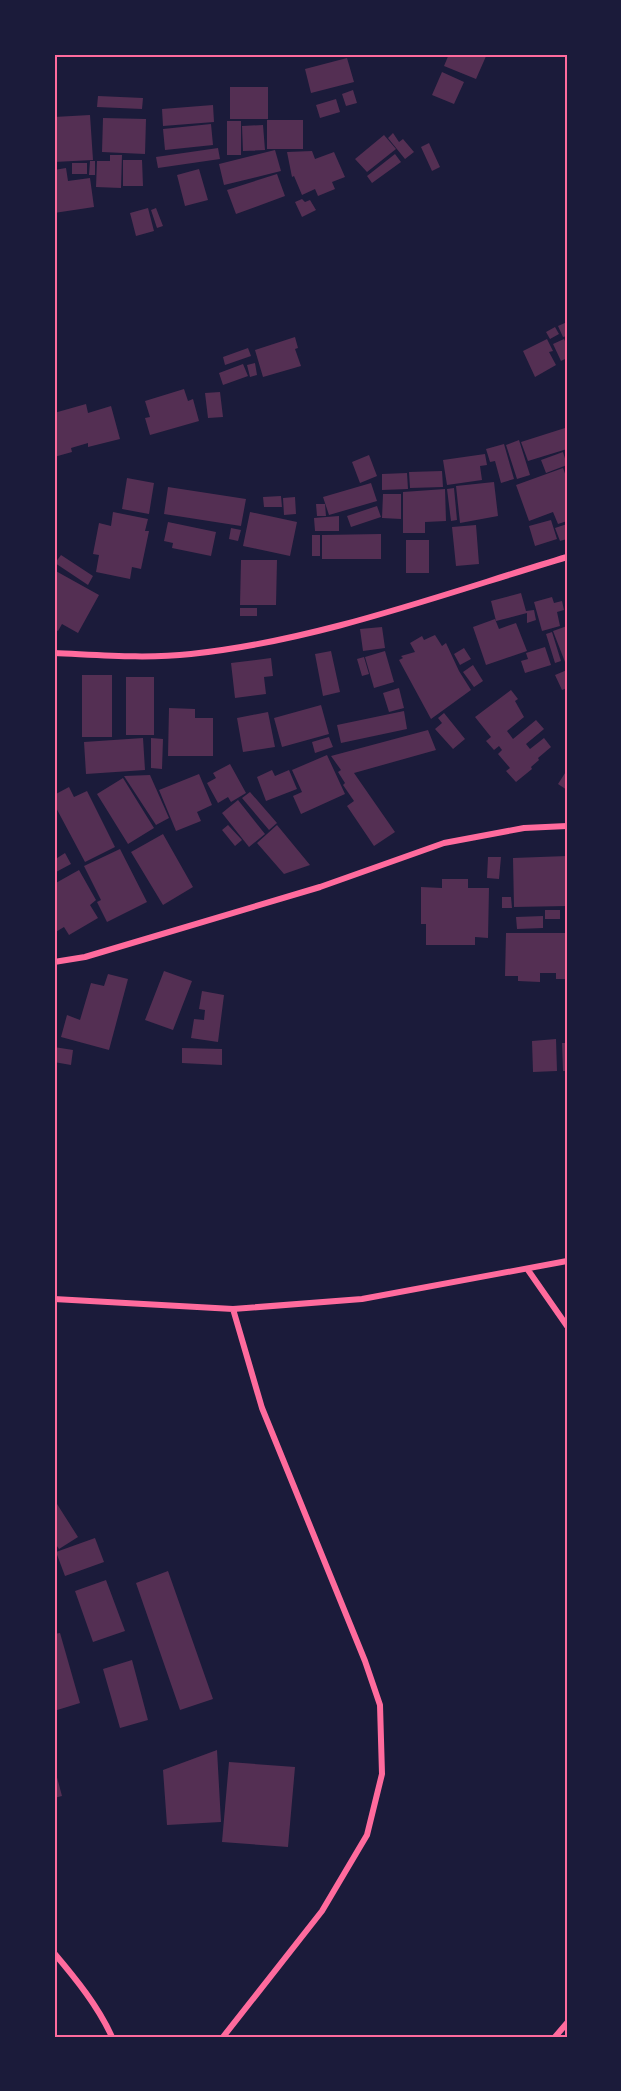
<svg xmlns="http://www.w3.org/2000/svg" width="621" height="2091" font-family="Roboto,sans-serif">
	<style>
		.building { fill: #542f53 }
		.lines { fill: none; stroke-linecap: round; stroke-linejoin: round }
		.minor { stroke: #ff6b9d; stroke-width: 6 }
		.neatline { fill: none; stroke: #ff6b9d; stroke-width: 2 }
	</style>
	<rect width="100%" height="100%" fill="#1b1b3a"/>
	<!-- building -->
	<path class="building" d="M449,54H487L476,79L444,66Z
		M347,58L354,82L311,93L305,69Z
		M442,72L464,82L454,104L432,95Z
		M230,87H268V119H230Z
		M353,90L357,103L346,106L342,94Z
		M98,96L143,98L142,109L97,107Z
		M336,99L340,112L320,118L316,105Z
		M213,105L214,122L163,126L162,109Z
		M90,115L93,160L54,162V117Z
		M103,118L146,119L145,154L102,152Z
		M267,120H303V149H267Z
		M227,121H241V155H227Z
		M211,124L213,145L165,150L163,129Z
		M263,125L265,150L243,151L242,126Z
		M393,133L399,142L403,139L414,152L405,159L388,138Z
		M384,135L396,149L367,172L355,159Z
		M429,143L440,167L432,171L421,147Z
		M218,148L220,159L158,168L156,157Z
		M275,150L281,171L224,185L219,164Z
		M312,151L315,159L334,152L345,177L332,182L335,189L318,196L315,189L302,195L294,176L292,177L287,152Z
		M395,154L401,162L372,183L367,176Z
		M110,155H122L121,188L96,187L97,161H110Z
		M123,160H142L143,186H123Z
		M90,161H95V175H89Z
		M72,163H87V174H72Z
		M66,168L68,181L90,178L94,207L54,213V170Z
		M199,169L208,200L185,206L177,175Z
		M277,174L285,196L236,214L227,190Z
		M302,199L305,202L310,200L316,210L302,217L295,202Z
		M148,208L154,231L136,236L130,213Z
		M156,208L163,226L157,228L151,210Z
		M567,322V336L563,337L558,326Z
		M555,327L559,334L550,339L546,332Z
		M295,337L298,348L295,349L301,366L263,377L255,350Z
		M547,339L553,351L549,352L556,365L535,377L523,351Z
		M564,339L567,345V358L561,361L553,344Z
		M248,348L251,356L225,365L223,357Z
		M255,363L257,375L250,377L247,365Z
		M243,364L248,376L223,385L219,373Z
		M184,389L188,401L193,399L199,421L150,435L145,418L150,417L145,401Z
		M220,392L223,417L208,418L205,393Z
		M86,404L88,413L111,406L120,439L88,447V443L71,448L72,452L54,457V413Z
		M565,428L567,449L528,461L521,442Z
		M519,440L530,475L517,479L506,445Z
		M504,444L514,479L501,483L495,461L490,462L486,449Z
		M563,452L567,465L546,473L541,460Z
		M485,454L487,465L480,466L482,480L447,485L443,460Z
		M369,455L377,476L360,483L352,462Z
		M563,468L567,479V521L558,524L553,512L529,521L516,485Z
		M442,471L443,487L410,488L409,472Z
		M407,473L408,489L382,490V474Z
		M127,478L154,483L149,514L122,509Z
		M494,482L498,516L460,523L456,486Z
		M371,483L377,501L329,515L323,497Z
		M168,487L246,499L241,526L164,514Z
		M454,488L457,520L451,521L447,489Z
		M445,489L446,521L425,522V533H403V492Z
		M383,494H401V519L382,518Z
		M281,496L282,507H264L263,497Z
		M295,497L296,514L284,515L283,498Z
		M316,504H325L326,516H317Z
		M377,506L381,517L351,527L347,516Z
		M113,512L148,519L145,531H149L141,569L132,567L130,579L96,572L99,555L93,554L99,523L111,526Z
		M250,512L297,522L290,556L243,546Z
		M339,516V531H315L314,518Z
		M551,520L557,539L535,546L529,526Z
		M168,522L216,532L211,556L172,548L173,543L164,541Z
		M567,524V539L560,541L555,528Z
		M476,525L479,564L456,566L452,527Z
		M231,528L241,530L238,541L229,539Z
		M381,534V559H322V535Z
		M312,535H320V556H312Z
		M406,540H429V573H406Z
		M61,555L93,576L88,585L55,563Z
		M241,560H277L276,605H240Z
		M54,570L99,595L78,633L62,624L58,631L54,629Z
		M521,593L526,611L534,610L536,620L527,623V613L496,621L491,601Z
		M552,597L554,603L562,601L564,610L557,612L560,626L542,631L534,602Z
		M240,608H257V616H240Z
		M495,619L499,629L516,623L527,651L486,665L473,627Z
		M567,626V661L565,662L553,631Z
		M382,627L385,648L363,651L360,629Z
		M552,632L561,661L555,663L546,634Z
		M435,635L442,646L446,643L459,671L471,690L431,719L399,660L403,658L401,656L415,652L410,643L422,636L424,640Z
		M545,647L551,665L525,673L521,661L528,659L526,653Z
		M464,648L471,659L460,665L454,654Z
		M331,651L340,692L323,696L315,654Z
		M385,651L394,682L374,688L365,657Z
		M364,657L369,674L362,676L357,659Z
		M271,658L273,676L264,677L266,694L235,698L231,663Z
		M473,665L483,681L474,687L463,672Z
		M567,670V688L562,690L555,675Z
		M82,675H112V737H82Z
		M126,677H154V735H126Z
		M399,688L404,708L389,712L383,693Z
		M511,690L518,699L515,701L524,717L507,731L513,739L536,720L544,729L526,744L530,749L544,738L551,747L538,758L539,760L531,767L532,769L516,782L506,771L510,768L498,754L502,750L499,746L494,750L486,741L491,737L475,717Z
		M321,705L329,734L282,747L274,718Z
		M169,708L195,709V718H213V756H168Z
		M404,711L407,729L341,743L337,725Z
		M268,712L275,747L243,752L237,718Z
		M444,713L465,739L453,749L435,729L442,723L438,718Z
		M428,730L436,750L354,773L395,832L374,846L347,806L354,801L343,785L345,783L338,772L341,770L331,756Z
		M329,737L333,747L315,753L312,742Z
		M143,738L145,770L86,774L84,742Z
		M151,738L163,739L162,769L151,768Z
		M327,755L345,794L301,814L293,796L302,792L292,770Z
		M230,764L246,793L231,802L228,797L218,803L207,783L216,778L213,773Z
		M272,770L275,776L289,770L297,789L266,801L257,777Z
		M567,770V790L558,784Z
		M199,774L212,805L197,812L201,821L176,831L159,790Z
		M150,775L169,818L156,825L124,776Z
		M123,778L154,828L128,844L97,794Z
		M69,787L74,797L87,791L115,847L85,862L54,804V795Z
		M250,792L277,823L269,830L242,798Z
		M238,800L265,834L249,847L222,813Z
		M228,825L242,840L235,846L222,830Z
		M277,825L310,865L284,874L257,843Z
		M163,834L193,887L163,905L131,852Z
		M120,849L147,902L107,922L97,902L101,900L84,866Z
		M65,853L71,864L56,872L54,860Z
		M567,856V906L514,907L513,858Z
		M488,857H501L499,879L487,878Z
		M79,870L96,900L90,905L98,918L69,935L64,927L54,933V884Z
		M442,879H468V888H489L488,938L475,937V945H426V924H421V887L442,888Z
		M502,897H511L512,908H502Z
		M545,910H560V919H545Z
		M543,916V928L517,929L516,917Z
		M506,933H567V979H556V973H540V982L518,981V976H505Z
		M164,971L192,981L173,1030L145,1020Z
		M108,974L128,979L109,1050L61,1037L67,1015L80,1020L91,983L104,986Z
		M202,991L224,995L218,1042L191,1038L194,1019L204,1020L205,1010L199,1009Z
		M556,1039L557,1071L533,1072L532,1041Z
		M562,1043H567V1071H563Z
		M54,1047L73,1050L71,1065L54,1062Z
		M182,1048L222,1049V1065L182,1063Z
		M57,1504L78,1537L59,1549L54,1542V1506Z
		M95,1538L104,1562L65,1576L56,1552Z
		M168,1571L213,1699L180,1710L136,1583Z
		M106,1580L125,1631L93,1642L75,1591Z
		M60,1633L80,1703L54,1711V1634Z
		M132,1660L148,1720L120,1728L103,1669Z
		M217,1750L221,1822L167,1825L163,1770Z
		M229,1762L295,1767L288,1847L222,1842Z
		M54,1766L62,1796L54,1798Z"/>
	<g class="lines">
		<!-- minor -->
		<path class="minor" d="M54,653C100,655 145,659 191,654C317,641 446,593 567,557
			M54,962L85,957L320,887L444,843L524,828L567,826
			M528,1270L567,1326
			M54,1299L233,1309L362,1299L567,1261
			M54,1953C76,1979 98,2006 112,2037
			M223,2037L322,1911L367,1835L382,1774L380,1705L365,1661L262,1408L233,1309
			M555,2037L567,2023"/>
	</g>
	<!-- border -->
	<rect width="621" height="2091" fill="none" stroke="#1b1b3a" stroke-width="111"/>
	<rect x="56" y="56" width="510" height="1980" class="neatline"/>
</svg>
